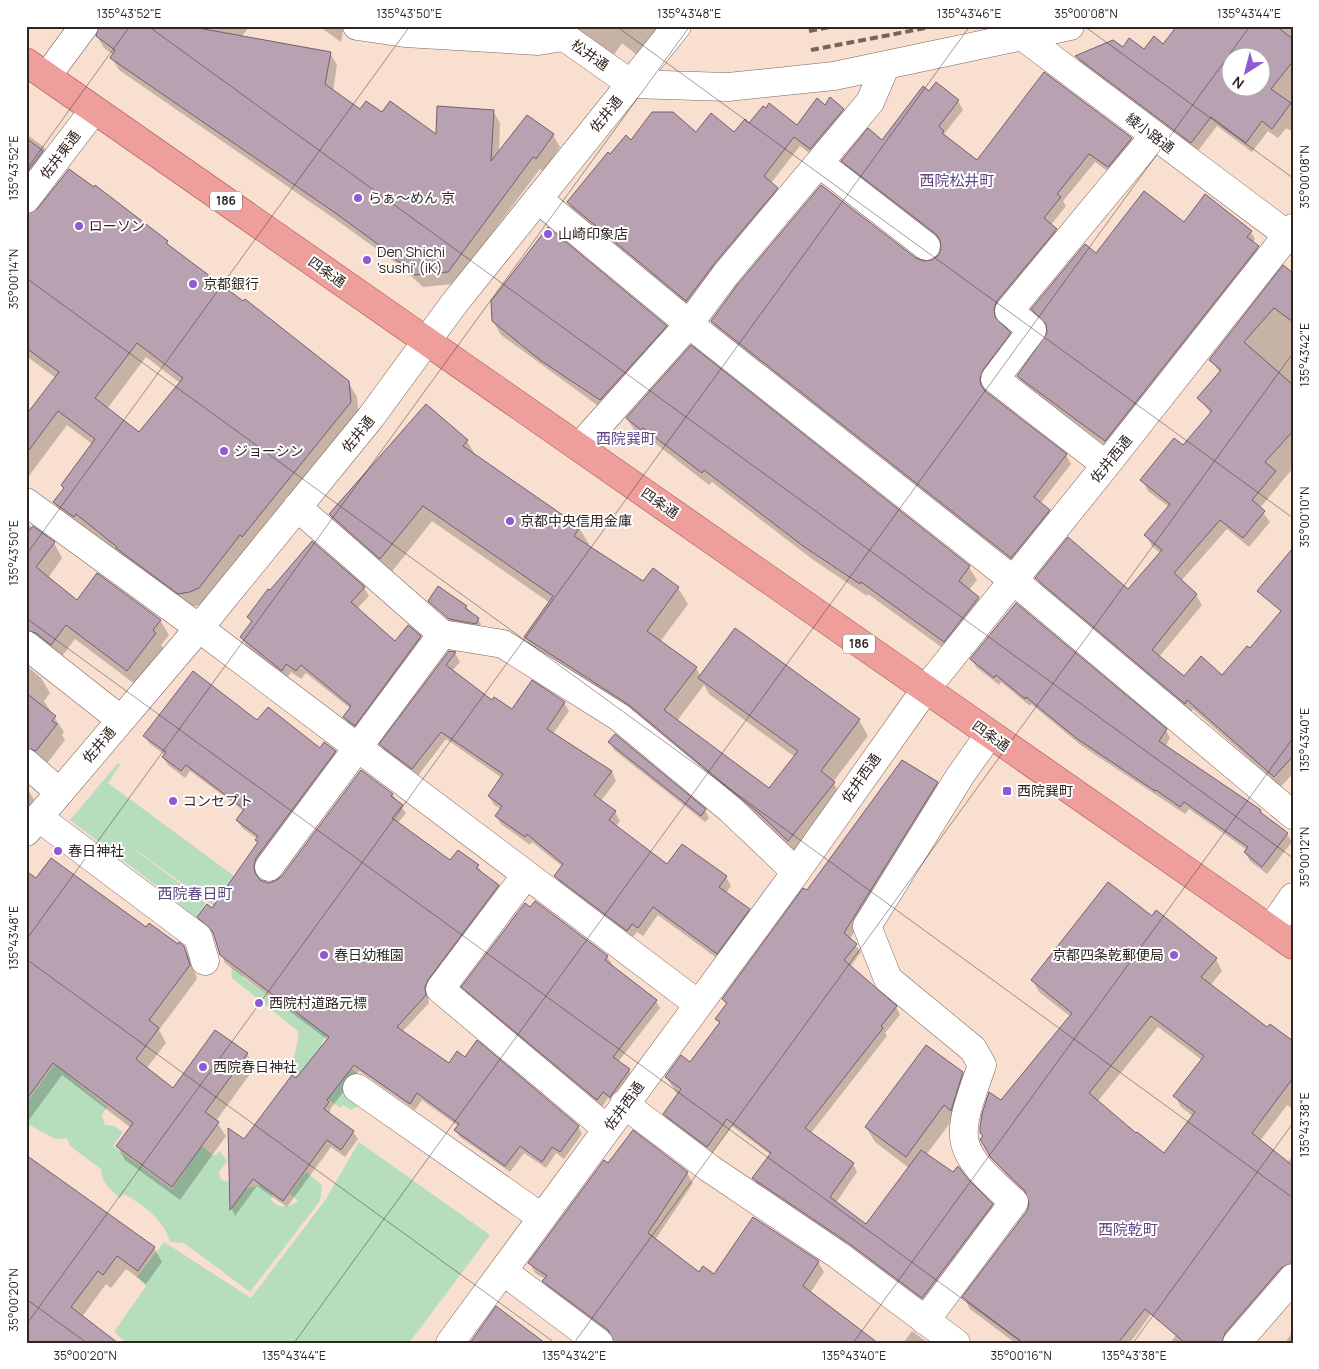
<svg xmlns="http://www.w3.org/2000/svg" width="1319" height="1369" font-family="Manrope,'Noto Sans JP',sans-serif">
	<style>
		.green { fill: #b6debc }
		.shadow { fill: #0003; fill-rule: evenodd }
		.building { fill: #b8a1b1; stroke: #745e6d; fill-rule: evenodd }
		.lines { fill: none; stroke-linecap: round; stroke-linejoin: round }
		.minor-casing { stroke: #7b6457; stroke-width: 29 }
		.major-casing { stroke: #a44b45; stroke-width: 29 }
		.minor { stroke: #fff; stroke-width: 28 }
		.major { stroke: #ee9f9b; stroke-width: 28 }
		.rail { stroke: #75655d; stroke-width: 4; stroke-dasharray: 8 4; stroke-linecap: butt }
		.ticks { fill: none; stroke: #302621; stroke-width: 1; stroke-opacity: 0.45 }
		.poi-dot { fill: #8f5ad2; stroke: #fff; stroke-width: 2 }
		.labels { text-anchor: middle; stroke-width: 4; stroke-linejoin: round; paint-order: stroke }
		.shield { fill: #fff; stroke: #6e6764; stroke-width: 1 }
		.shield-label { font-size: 12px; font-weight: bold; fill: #302621 }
		.street-label { font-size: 14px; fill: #302621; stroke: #fff }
		.poi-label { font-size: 14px; fill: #302621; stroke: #fff; text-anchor: start }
		.neighbourhood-label { font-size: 15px; fill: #5e4683; stroke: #fff }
		.neatline { fill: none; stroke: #302621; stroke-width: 2 }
		.ticks-label { font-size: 12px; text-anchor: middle; fill: #302621 }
	</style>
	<rect width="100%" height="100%" fill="#f9dfd0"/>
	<!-- green -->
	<path class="green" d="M118,763L120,765L108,783L249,887L228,916L118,837L206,903L193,922L177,910L179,903L70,820Z
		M231,966L244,976L243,978L301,1017L305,1014L330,1031L321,1044L360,1076V1105L351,1110L343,1105L340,1108L292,1073C292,1060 300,1039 298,1031L232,978Z
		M116,1009L67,1074L107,1107L102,1115L105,1125L114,1126L123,1132L113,1146L172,1189L186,1169L182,1165L199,1144L214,1156L220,1151L227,1161L219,1172L221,1180L244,1186L245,1189L268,1183L273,1195L271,1200C279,1209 289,1208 298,1201L290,1194L306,1172L322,1185L320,1201L250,1292L184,1243L170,1242C163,1219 145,1206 124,1194L120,1198C110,1189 101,1182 101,1169L70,1146L67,1138L55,1139L26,1123V1103L71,1042Z
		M359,1142L490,1235L409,1343H127L114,1332L146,1286L137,1277L164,1242L251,1298L326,1199Z"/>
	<!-- shadow -->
	<path class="shadow" d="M101,26H250L241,37L330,53L337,65L333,91L360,111L382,114L437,137L493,111L500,123L499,153L553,135L560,147L543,171L540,169L454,284L423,287L399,265L342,224L119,70L112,58L114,55L104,48L97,36Z
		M319,26H344L341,42Z
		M572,26H662L638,56L622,43L613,56Z
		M1224,26H1293V132L1286,128L1278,138L1268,131L1252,152L1217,126L1197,152L1082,66L1077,57L1123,49L1145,51ZM1232,58H1262V88H1232Z
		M936,84L958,101L963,110L944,134L947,139L977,162L1131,139L1136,147L1113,175L1095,162L1063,201L1066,206L1051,225L1061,238L998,317V322L1015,342L987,379L984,387L985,392L1066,455L1071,464L1040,504L1049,510L1054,519L1016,566L717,330L712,321L916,259L924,263L933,261L939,257L943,248L942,242L848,169L843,161L883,141Z
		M825,106L843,110L848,119L816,158L800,146L771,183L782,198L692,310L574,212L568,203L611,156L632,142L696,134H734L749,125L797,127Z
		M26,134L44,147L53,162L26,199Z
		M26,215L167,242L171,248L348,382L357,397L359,418L207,603L188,608L85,528L83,532L63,517L54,502L65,490L62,485L92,444L67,425L26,480V418L56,378L29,358L26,362ZM146,357L180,383L140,434L107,409Z
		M1251,232L1255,239L1253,243L1262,254L1109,448L1022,383L1018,376L1049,333L1048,327L1033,309L1096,254Z
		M1293,270V468L1260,508L1270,522L1249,547L1227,529L1181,581L1196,595L1202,605L1159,657L1184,678L1222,676L1250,650L1293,600V773L1281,787L1193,709L1191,713L1042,588L1037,578L1128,591L1160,553L1152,546L1146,535L1169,507L1148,491L1142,480L1183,447L1211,414L1199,398L1220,373L1211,360Z
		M493,321L666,327L673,340L608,413L501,335Z
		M627,419L969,567L977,580L969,590L978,598L986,611L951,654L868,594L867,596L812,559L712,482L709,485L651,440L649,443L635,431Z
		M467,441L476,456L579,528L589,544L587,546L643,583L653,569L678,588L688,604L660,642L696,668L701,677L859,720L868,736L833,782L843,799L797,856L534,653L525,637L550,603L432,521L390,574L339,530L330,514ZM704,685L709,694L795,757L769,790L677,721Z
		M26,523L54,543L62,558L48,578L78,602L160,620L169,635L161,645L164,649L136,685L75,639L60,659L26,647Z
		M364,588L369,596L357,609L396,642L420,637L425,645L360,733L349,725L345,717L351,709L306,673L301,679L291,672L287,678L246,645L241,637L252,623L248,617Z
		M430,601L466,607L478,619L481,624L479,628L453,624Z
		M455,653L460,662L452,671L492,702L512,711L564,703L569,711L553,734L612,772L616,781L601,801L615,812L620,821L615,827L668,866L726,877L731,886L726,893L749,910L754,918L722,962L658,915L643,936L637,932L632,938L561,885L556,876L563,867L532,842L530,845L501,824L496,816L501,809L494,805L489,796L502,778L446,739L417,777L386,753L381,745Z
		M972,659L1166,730L1170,738L1165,747L1261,811L1263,816L1287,834L1292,842L1267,874L1250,861L1245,852L1247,850L1189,809L1185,814L1082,746L1031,704L1030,706L1001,682L999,685L976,667Z
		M26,665L41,678L50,693L44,701L64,732L62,735L65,740L45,766L26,765Z
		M258,722L320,749L335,752L339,759L257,873L259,881L268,884L275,883L392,794L406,813L398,823L451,861L478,866L482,873L498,885L502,893L431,987L428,995L429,1003L402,1032L449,1065L578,1126L582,1134L564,1159L556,1153L546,1168L524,1153L510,1172L460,1137L456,1130L458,1126L422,1100L415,1110L359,1071L331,1108L329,1114L353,1132L358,1139L345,1157L331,1147L287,1207L257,1186L235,1216L232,1209L229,1130L244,1141L328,1040L225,963L215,936L199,917L213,909L258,843V839L242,828L237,820L244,811L190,771L185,778L168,765L163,757L165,755L149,743L145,736Z
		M610,742L705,810L709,818L705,822L614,750Z
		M937,782L942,790L850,939L861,952L850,967L896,1007L900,1015L885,1033L887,1036L811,1133L853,1164L857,1172L836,1203L866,1226L909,1168L875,1142L866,1127L962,1073L971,1088L953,1119L926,1155L953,1174L967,1180L992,1205L997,1213L927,1306L759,1186L754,1179L771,1155L732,1126L711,1154L669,1122L664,1114L678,1095L666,1077L690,1064L720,1024L717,1019L727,1006L723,999L807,892Z
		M26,786L34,800L26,810Z
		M531,909L607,957L612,964L610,966L656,1001L660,1008L618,1062L629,1070L633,1078L614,1103L608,1098L602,1107L467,994L463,987Z
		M1152,917L1216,959L1222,971L1210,986L1268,1029L1293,1042V1109L1287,1105L1260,1141L1287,1163L1293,1155V1277L1233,1343H1170L1186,1322L1159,1303L1130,1343H1015L970,1309L964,1297L1028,1212L1030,1201L992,1159L985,1147L981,1128L1071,1017L1039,992L1033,980ZM1158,1027L1202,1060L1175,1096L1181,1107L1194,1117L1164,1155L1136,1135L1097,1102Z
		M146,929L184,947L192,962L197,979L159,1030L166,1043L146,1069L173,1090L247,1054L255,1067L216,1121L226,1136L180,1200L125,1160L117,1146L131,1128L62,1075L26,1124V933Z
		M26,1156L154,1248L162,1262L146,1284L126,1269L111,1288L106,1284L82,1317L26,1343Z
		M609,1165L687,1173L693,1183L655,1240L700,1274L714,1276L754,1219L818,1262L824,1272L810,1293L615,1340L549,1291L544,1281L545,1279L535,1273L530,1263Z
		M912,1331L928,1343H903Z
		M1293,1331V1343H1285Z"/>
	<!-- building -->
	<path class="building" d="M99,26H187L331,52L325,84L360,109L366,101L382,112L390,101L436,134L437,106L494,110L491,161L527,115L554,134L536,159L533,157L448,272L415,275L393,257L394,256L334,212L110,58L115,50L96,36Z
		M1177,26H1276L1293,39V61L1271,89L1291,103L1272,129L1262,121L1246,143L1211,117L1191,143L1075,56L1113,40L1123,47L1129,38L1144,49L1154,36L1163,44ZM1232,58H1262V88H1232Z
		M1044,72L1132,138L1108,167L1089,154L1057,194L1061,197L1044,218L1057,229L997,301L994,308L995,317L1011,333L983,370L980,378L981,385L985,391L1067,454L1034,497L1050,510L1011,558L711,321L738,284L821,185L916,258L924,261L932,260L939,255L941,248L940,240L936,234L841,161L868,128L882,140L923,86L929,91L936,82L959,100L939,126L944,131L942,133L977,160Z
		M830,97L844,109L810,149L794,137L764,176L778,188L714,264L686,301L567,202L608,152L610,154L626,135L631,140L652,112H673L696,132L711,113L734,132L745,119L749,123L763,106L766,108L769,103L797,125L817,98L825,105Z
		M26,138L43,151L26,173Z
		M69,169L94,187L95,185L168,241L166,243L243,301L245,299L349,381L351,402L242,537L240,535L199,588L190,592L178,594L116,548L117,547L76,514L74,517L53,502L64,488L61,485L95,439L58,411L26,454V415L59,372L26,348V214L38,208ZM137,343L183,378L139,432L95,398Z
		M1144,191L1184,222L1205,194L1252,231L1247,237L1259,246L1105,441L1017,376L1047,333L1046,324L1031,309L1085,244L1096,253Z
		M548,227L667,326L600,400L540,360L492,321L491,301Z
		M1283,265L1293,273V322L1274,308L1244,342L1293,385V431L1265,462L1276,471L1252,500L1265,511L1243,538L1220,520L1174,573L1197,594L1152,650L1184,676L1201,656L1222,675L1247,646L1250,648L1281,611L1257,591L1293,548V756L1274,777L1187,700L1185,704L1035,578L1068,537L1128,589L1162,550L1144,535L1170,504L1140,480L1174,438L1183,445L1212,411L1197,398L1221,370L1209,360Z
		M691,345L970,566L959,581L979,597L944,642L861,582L860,584L803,546L704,470L702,473L643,428L641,430L626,418Z
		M426,404L468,440L463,446L580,527L574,536L643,581L653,568L679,587L647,631L697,667L664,710L769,788L798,751L698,678L735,628L860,719L821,771L835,782L788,841L761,815L629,705L524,637L553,596L423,506L380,559L329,514Z
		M33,526L55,542L36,567L77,600L97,573L161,620L153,630L156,633L127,671L66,625L51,645L36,633L26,630V534Z
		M312,541L365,587L351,602L395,641L408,625L421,636L355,726L343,717L351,706L301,665L296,671L286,664L282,671L240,637L252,621L247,617L268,589L270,590Z
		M438,586L467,606L465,608L479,618L476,624L449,619L428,601Z
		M1016,603L1167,729L1159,741L1261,810L1260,812L1288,833L1262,867L1244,852L1248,847L1184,802L1180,807L1156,790L1155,791L1076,738L1026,697L1025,699L996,675L994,678L970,659Z
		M449,651L456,652L446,665L492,700L494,697L512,709L532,680L565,702L547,729L612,771L594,795L616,811L609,820L667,864L682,844L727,876L719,887L750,909L717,954L653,907L638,928L632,924L627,931L554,876L563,864L527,834L525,837L495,816L502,806L488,796L503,774L441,732L412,769L379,744Z
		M193,671L257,720L268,707L320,748L324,742L336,751L256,858L254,865L255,873L260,880L268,883L275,881L282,876L361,770L393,794L391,796L403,805L392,818L450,860L458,850L479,865L476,868L499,885L428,980L425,987L426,995L397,1027L449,1063L457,1051L465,1057L477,1040L579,1126L560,1152L552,1147L542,1162L520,1146L505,1166L454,1130L459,1124L417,1093L410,1104L354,1065L327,1100L329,1102L324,1109L354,1131L341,1150L327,1140L283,1201L253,1179L230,1210L228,1128L244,1139L292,1075L296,1078L329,1037L220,955L213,932L197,917L207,904L212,908L258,842L255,840L258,836L236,820L244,809L186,765L181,771L162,757L166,752L143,736Z
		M26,693L56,716L52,721L57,724L36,751L26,748Z
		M615,734L706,809L701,816L608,742Z
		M902,760L938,782L844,933L857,944L844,960L897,1006L881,1026L883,1028L805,1128L854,1163L830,1197L866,1224L921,1150L953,1172L958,1166L968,1179L993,1204L922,1298L847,1242L752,1178L771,1153L727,1119L707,1147L663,1114L681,1089L665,1077L681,1055L690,1062L720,1022L715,1019L727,1003L722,999L803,888L807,890Z
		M51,858L146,927L149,923L178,944L179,942L184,946L190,965L149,1020L159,1028L136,1059L173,1088L215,1030L248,1053L205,1112L219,1122L172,1187L116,1146L133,1123L53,1063L26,1100V871L36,878Z
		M1108,882L1152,916L1156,910L1217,958L1201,977L1267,1027L1270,1024L1293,1041V1078L1252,1133L1293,1166V1263L1281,1268L1225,1333L1222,1343H1185L1145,1309L1118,1343H1023L962,1297L1027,1211L1029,1204L1025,1191L991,1158L980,1139L983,1136L980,1133V1128L982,1114L989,1092L1001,1100L1072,1013L1031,980ZM1151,1016L1204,1056L1173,1096L1195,1112L1164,1153L1137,1132L1136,1133L1089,1093Z
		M535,901L608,956L605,960L657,1000L613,1057L630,1069L610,1097L603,1092L597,1100L461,987L525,903L530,907Z
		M926,1045L963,1072L951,1111L944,1105L906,1157L865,1127Z
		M633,1130L688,1172L648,1233L699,1272L703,1266L714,1274L753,1217L819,1261L803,1286L878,1343H614L608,1330L542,1281L547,1276L528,1263L604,1160L608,1163Z
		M26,1155L155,1247L138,1271L117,1256L103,1275L98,1271L71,1307L118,1343H26Z
		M496,1306L545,1343H470Z"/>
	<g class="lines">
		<!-- minor casing -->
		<g class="minor-casing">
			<path id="minor" d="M357,26L405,33L538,41L564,37
				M549,26L631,84L728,87L834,76L1070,26
				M1014,30L1293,239
				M47,76L84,26
				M819,163L926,246
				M26,199L94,110
				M538,199L689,324L1013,580L1293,815
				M580,446L689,324L726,274L870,102L886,65
				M1106,465L995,379L1032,330L1009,311L1154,136
				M26,502L199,628L698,1004
				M297,507L442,634L503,644L619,717L731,810L796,872
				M26,645L121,720
				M26,763L59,792
				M38,817L198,937L205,961
				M26,832L199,628L371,417L453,305L677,26
				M269,867L442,634
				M526,875L440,989L607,1129
				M1271,929L1293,897
				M357,1088L541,1217
				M624,1104L709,1168L838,1255L956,1343
				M503,1271L599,1343
				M925,1321L1014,1202C952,1147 955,1141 982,1065L973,1049L888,979L867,926L960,776L989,735
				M450,1343L796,872L925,690L1106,465L1293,228
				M1237,1343L1293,1278"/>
		</g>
		<!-- major casing -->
		<g class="major-casing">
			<path id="major" d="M26,62L1293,945"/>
		</g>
		<!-- minor -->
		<use href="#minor" class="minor"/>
		<!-- major -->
		<use href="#major" class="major"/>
		<!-- rail -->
		<path class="rail" d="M809,31L835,26
			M811,50L936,26"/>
	</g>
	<!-- ticks -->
	<path class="ticks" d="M148,26L1293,858M616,26L1293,518M1084,26L1293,178M26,170L130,26M26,278L1293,1198M26,555L410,26M26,618L1023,1343M26,940L690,26M26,959L555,1343M26,1299L87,1343M26,1325L970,26M294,1343L1250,26M574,1343L1293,353M853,1343L1293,738M1133,1343L1293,1123"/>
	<!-- markers -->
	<g class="poi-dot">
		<circle cx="358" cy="198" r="5"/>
		<circle cx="79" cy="226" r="5"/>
		<circle cx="548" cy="234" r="5"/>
		<circle cx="367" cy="260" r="5"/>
		<circle cx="193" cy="284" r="5"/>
		<circle cx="224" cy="451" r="5"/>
		<circle cx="510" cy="521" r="5"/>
		<rect x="1002" y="786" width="10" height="10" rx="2.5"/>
		<circle cx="173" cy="801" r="5"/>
		<circle cx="58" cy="851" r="5"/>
		<circle cx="324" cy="955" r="5"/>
		<circle cx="1174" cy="955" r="5"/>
		<circle cx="259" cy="1003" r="5"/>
		<circle cx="203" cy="1067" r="5"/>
	</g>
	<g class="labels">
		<!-- shield labels -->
		<g class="shield">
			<rect x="210" y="191.5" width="32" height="19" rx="4"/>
			<rect x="843" y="634.5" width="32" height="19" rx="4"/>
		</g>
		<g class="shield-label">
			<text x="226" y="205">186</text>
			<text x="859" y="648">186</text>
		</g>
		<!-- street labels -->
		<g class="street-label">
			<text transform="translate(590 55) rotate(35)" y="5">松井通</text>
			<text transform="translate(606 114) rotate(-51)" y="5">佐井通</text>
			<text transform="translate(1150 133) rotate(37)" y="5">綾小路通</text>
			<text transform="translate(60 155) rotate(-53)" y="5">佐井東通</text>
			<text transform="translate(327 272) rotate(35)" y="5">四条通</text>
			<text transform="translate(358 434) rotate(-51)" y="5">佐井通</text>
			<text transform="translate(1111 459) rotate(-51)" y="5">佐井西通</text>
			<text transform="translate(660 503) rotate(35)" y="5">四条通</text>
			<text transform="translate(991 736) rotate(35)" y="5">四条通</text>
			<text transform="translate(99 745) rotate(-50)" y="5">佐井通</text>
			<text transform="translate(861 778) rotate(-55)" y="5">佐井西通</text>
			<text transform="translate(624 1106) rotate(-54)" y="5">佐井西通</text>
		</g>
		<!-- poi labels -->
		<g class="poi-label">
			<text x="368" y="203">らぁ〜めん 京</text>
			<text x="89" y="231">ローソン</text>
			<text x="558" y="239">山崎印象店</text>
			<text x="377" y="257">Den Shichi<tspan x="377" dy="16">'sushi' (iK)</tspan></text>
			<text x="203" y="289">京都銀行</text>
			<text x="234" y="456">ジョーシン</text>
			<text x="520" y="526">京都中央信用金庫</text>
			<text x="1017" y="796">西院巽町</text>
			<text x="183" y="806">コンセプト</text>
			<text x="68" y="856">春日神社</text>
			<text x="334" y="960">春日幼稚園</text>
			<text x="1164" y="960" text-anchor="end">京都四条乾郵便局</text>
			<text x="269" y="1008">西院村道路元標</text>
			<text x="213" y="1072">西院春日神社</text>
		</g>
		<!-- neighbourhood labels -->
		<g class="neighbourhood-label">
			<text x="957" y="186">西院松井町</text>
			<text x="626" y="444">西院巽町</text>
			<text x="195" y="899">西院春日町</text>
			<text x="1128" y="1235">西院乾町</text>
		</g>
	</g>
	<!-- border -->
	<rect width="1319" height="1369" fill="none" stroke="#ffffff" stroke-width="55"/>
	<!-- north arrow -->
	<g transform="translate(1246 72) rotate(216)"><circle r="24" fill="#ffffff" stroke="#aca8a6"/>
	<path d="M0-4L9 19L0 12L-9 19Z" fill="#8f5ad2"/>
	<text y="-8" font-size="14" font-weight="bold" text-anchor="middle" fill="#302621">N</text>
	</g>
	<rect x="28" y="28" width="1264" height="1314" class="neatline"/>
	<g class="ticks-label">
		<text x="129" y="18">135°43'52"E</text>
		<text x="409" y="18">135°43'50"E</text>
		<text x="689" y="18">135°43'48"E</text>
		<text x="969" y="18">135°43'46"E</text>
		<text x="1086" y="18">35°00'08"N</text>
		<text x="1249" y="18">135°43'44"E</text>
		<text transform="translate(14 168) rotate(-90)" y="4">135°43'52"E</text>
		<text transform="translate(1305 177) rotate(-90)" y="4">35°00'08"N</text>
		<text transform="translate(14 279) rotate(-90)" y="4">35°00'14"N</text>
		<text transform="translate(1305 355) rotate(-90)" y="4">135°43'42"E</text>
		<text transform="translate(1305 517) rotate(-90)" y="4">35°00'10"N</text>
		<text transform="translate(14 553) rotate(-90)" y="4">135°43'50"E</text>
		<text transform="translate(1305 740) rotate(-90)" y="4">135°43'40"E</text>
		<text transform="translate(1305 857) rotate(-90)" y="4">35°00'12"N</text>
		<text transform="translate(14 938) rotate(-90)" y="4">135°43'48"E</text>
		<text transform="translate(1305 1125) rotate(-90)" y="4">135°43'38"E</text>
		<text transform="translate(14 1300) rotate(-90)" y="4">35°00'20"N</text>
		<text x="85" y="1360">35°00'20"N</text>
		<text x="294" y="1360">135°43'44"E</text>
		<text x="574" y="1360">135°43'42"E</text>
		<text x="854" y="1360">135°43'40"E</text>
		<text x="1021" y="1360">35°00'16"N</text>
		<text x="1134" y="1360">135°43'38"E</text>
	</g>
</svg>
